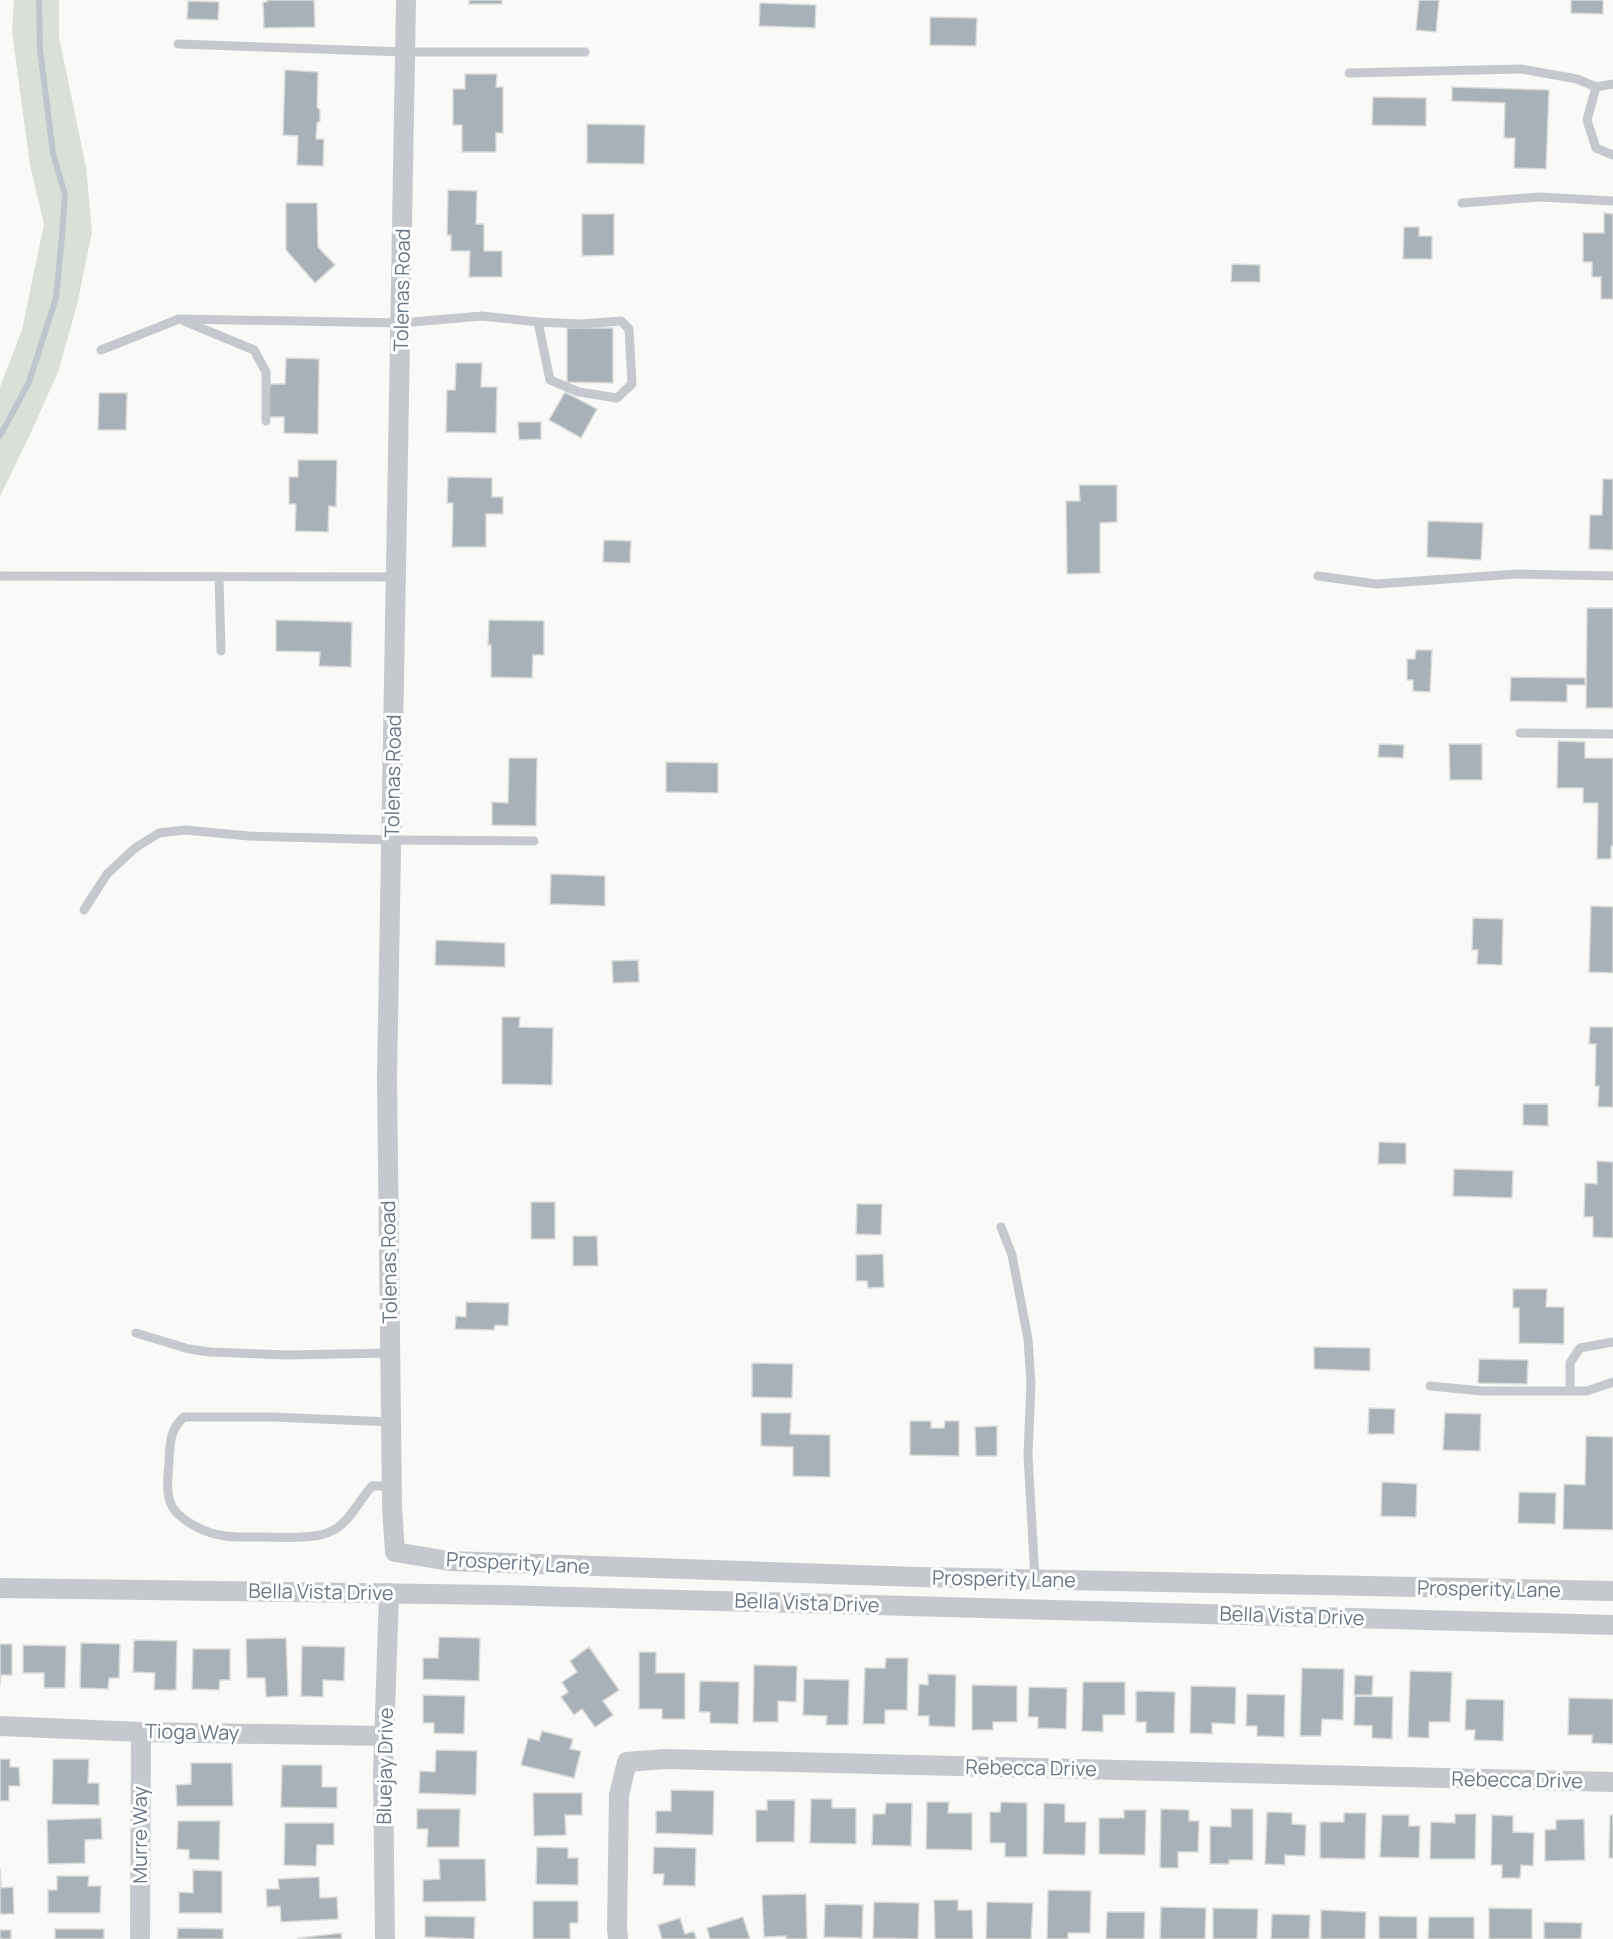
<svg xmlns="http://www.w3.org/2000/svg" width="1613" height="1939" font-family="Manrope,sans-serif">
	<style>
		.green { fill: #dae0d8 }
		.lines { fill: none; stroke-linecap: round; stroke-linejoin: round }
		.stream { stroke: #bdc6cc; stroke-width: 6 }
		.building { fill: #a9b1b8; stroke: #dbdbd9; stroke-width: 1.5 }
		.lane { stroke: #c5c8cc; stroke-width: 9 }
		.street { stroke: #c5c8cc; stroke-width: 20 }
		.labels { text-anchor: middle; stroke-width: 6; stroke-linejoin: round; paint-order: stroke }
		.street-label { font-size: 20px; fill: #697787; stroke: #fff }
	</style>
	<rect width="100%" height="100%" fill="#f9f9f7"/>
	<!-- green -->
	<path class="green" d="M14,0H59V37L86,167L92,232L77,305L58,372L28,439L0,496V387L22,330L44,224L30,165L12,32Z"/>
	<g class="lines">
		<!-- stream -->
		<path class="stream" d="M0,436L29,382L56,298L62,236L65,195L53,153L40,49L39,0"/>
	</g>
	<!-- building -->
	<path class="building" d="M267,0H314L315,27L264,28L263,2H267Z
		M469,0H502V4H469Z
		M1419,0H1439L1436,32L1416,30Z
		M1571,0H1603V14L1571,13Z
		M188,1L219,2L218,20L187,19Z
		M760,3L816,5L815,28L759,26Z
		M930,17L977,18L976,46L930,45Z
		M285,70L318,72L317,107L320,110V121L317,123L316,139H324L323,166L297,165L298,136L283,135Z
		M465,74H497L496,87H503V133H496V152H462V125H453V89H465Z
		M1452,87L1549,90L1546,169L1514,168L1515,138H1504L1505,103L1452,101Z
		M1373,97L1426,98V126L1372,125Z
		M587,124L645,125L644,164L587,163Z
		M448,190L477,191L476,224H484V251H502V277H469L470,251H451V235H447Z
		M286,203H317L318,247L335,265L315,283L286,250Z
		M1604,213L1613,214V299H1601V277H1592V262H1583V233H1604Z
		M582,214H614V255L582,256Z
		M1404,227H1419V236H1432V259H1403Z
		M1232,264L1260,265V282H1231Z
		M567,328H613V383L567,382Z
		M286,358L319,359L318,434L284,433V417H268L269,384H285Z
		M456,363H482L481,387H497L496,433L446,432L447,390H455Z
		M565,392L597,409L581,438L549,420Z
		M99,393H127L126,430H98Z
		M518,422H541V439L519,440Z
		M298,460H337L336,507L329,506L328,532L295,531L296,504H289V477H298Z
		M448,477L492,478V497H503V514H486V547H452L453,503H447Z
		M1603,479H1613V550L1589,549L1590,515H1602Z
		M1079,485H1117V522L1100,523V573L1067,574L1066,501H1080Z
		M1428,521L1483,523L1481,560L1427,557Z
		M604,540L631,541L630,563L603,562Z
		M1587,608H1613V708H1586Z
		M276,620L352,622L351,667L319,666L320,652L276,651Z
		M489,620L544,621V655H533L532,678L491,677V645H488Z
		M1416,650H1432L1430,692L1413,691V680H1407V659H1415Z
		M1511,677L1585,678V685H1567V702L1510,701Z
		M1558,741L1585,742V758H1613V846H1611V859H1597L1598,803H1583V788H1557Z
		M1379,744L1404,745L1403,758L1378,757Z
		M1449,744H1482V780H1450Z
		M509,758H537L536,826L492,825V802L508,803Z
		M666,762L718,763V793L666,792Z
		M551,874L605,876V906L550,904Z
		M1591,906L1613,907V973L1589,972Z
		M1473,918L1503,919L1502,965L1477,964L1478,950H1472Z
		M436,940L505,943V967L435,965Z
		M638,960L639,982L613,983L612,961Z
		M502,1017H520L519,1027L553,1028L552,1085L502,1084Z
		M1590,1027H1613V1107H1598L1599,1086H1595L1596,1044H1589Z
		M1523,1104H1548V1126L1523,1125Z
		M1379,1142L1406,1143V1164H1378Z
		M1597,1161L1613,1162V1238L1593,1237V1217H1584L1585,1183L1597,1184Z
		M1454,1169L1513,1171L1512,1198L1453,1196Z
		M531,1202H555V1239H531Z
		M857,1204H882L881,1235L856,1234Z
		M573,1236H597L598,1266H573Z
		M883,1254L884,1287L868,1288L867,1281H856V1255Z
		M1513,1289H1547L1546,1307H1564V1344L1519,1343V1308H1513Z
		M466,1302L509,1303L508,1326L495,1325L494,1330L455,1329L456,1316L466,1317Z
		M1314,1347L1370,1348V1371L1314,1369Z
		M1479,1359L1528,1360L1527,1384L1478,1383Z
		M752,1363L793,1364L792,1398L752,1397Z
		M1369,1408L1395,1409L1394,1434H1368Z
		M761,1413H791L790,1434L830,1435V1477L793,1476V1447L761,1446Z
		M1445,1413L1481,1414L1480,1451L1443,1450Z
		M910,1421H931V1428H944L945,1421H959V1456L910,1455Z
		M997,1426V1456H976L975,1427Z
		M1586,1436L1613,1437V1530L1563,1529L1564,1484L1585,1485Z
		M1382,1482L1417,1484L1416,1517L1381,1516Z
		M1519,1492L1556,1493L1555,1524L1518,1523Z
		M439,1637L480,1638L479,1681L423,1679V1658H438Z
		M286,1638L288,1696L266,1697L265,1678H247L246,1639Z
		M134,1640L177,1641L176,1690H154L155,1673L133,1672Z
		M81,1643L120,1644L119,1678H109L108,1689L80,1688Z
		M0,1644H12V1675H1L0,1686Z
		M23,1645L66,1646L65,1688H44V1673H23Z
		M302,1646L345,1647L344,1681L323,1680V1697L301,1696Z
		M589,1647L619,1690L603,1701L613,1715L595,1727L582,1709L574,1715L561,1697L568,1692L562,1682L577,1672L570,1661Z
		M193,1649H230V1680H220L219,1690L192,1689Z
		M639,1652H656V1673H685V1719H662V1709H639Z
		M886,1658H908L907,1710H885V1724H863L865,1668H885Z
		M754,1665L797,1666L796,1702L778,1701V1722H753Z
		M1302,1668L1344,1669L1343,1720L1322,1719L1321,1736H1300Z
		M1410,1671L1452,1672L1450,1722H1429V1738L1408,1737Z
		M928,1674L956,1675L955,1727L929,1726V1716H918L919,1684L928,1685Z
		M1355,1675L1373,1676L1372,1695H1354Z
		M804,1679L849,1680L848,1725H826L827,1716L803,1715Z
		M700,1681L739,1682L738,1724L710,1723V1712H699Z
		M1083,1682H1125V1715H1103V1732L1082,1731Z
		M972,1685L1017,1686V1722H993V1730H972Z
		M1191,1686L1236,1687L1235,1724L1212,1723V1734L1190,1733Z
		M1029,1687L1067,1688L1066,1729L1038,1728V1717H1028Z
		M1136,1691L1175,1692L1174,1733H1146V1722H1136Z
		M1247,1694L1285,1695L1284,1737L1257,1736V1726H1246Z
		M423,1695L465,1696L464,1734L434,1733V1723H423Z
		M1355,1696L1393,1697L1392,1739L1372,1738V1726L1354,1725Z
		M1569,1698L1613,1699V1744L1592,1743V1735H1568Z
		M1466,1699L1504,1700L1503,1741L1474,1740L1475,1730H1465Z
		M542,1731L573,1739L570,1749L581,1751L574,1778L521,1765L528,1738L539,1741Z
		M436,1750L477,1751L476,1795L419,1793L420,1771L435,1772Z
		M0,1759H10V1767H19L20,1786H9V1801H0Z
		M53,1759H89L88,1783H99V1805L52,1804Z
		M191,1763H232L233,1806H177L176,1785L191,1784Z
		M282,1765H322V1787H337V1808L281,1807Z
		M671,1790L714,1791L713,1835L656,1833V1811H671Z
		M533,1793H582V1815H565L566,1835L534,1836Z
		M811,1799H832V1808H856V1844L810,1843Z
		M767,1800H795L794,1842H756V1810H767Z
		M927,1802H949L948,1813H972V1850L926,1849Z
		M1001,1802L1027,1803V1857H1005V1843H990V1812H1000Z
		M886,1803H912L911,1846L872,1845L873,1814H885Z
		M1044,1803L1065,1804V1822H1086L1085,1855L1043,1854Z
		M417,1809H460L459,1847H427L428,1829H417Z
		M1161,1809L1189,1810V1821H1199L1198,1852H1178V1868H1160Z
		M1231,1809H1253V1860H1229V1864H1210V1826L1231,1827Z
		M1124,1810H1146L1145,1855L1099,1854V1818H1124Z
		M1267,1812L1292,1813V1824L1306,1825L1305,1856L1285,1855V1865L1265,1864Z
		M1344,1813H1366L1365,1859L1320,1858V1822H1344Z
		M1455,1814H1476L1475,1859H1430L1431,1822L1455,1823Z
		M1382,1815H1409V1826H1420L1419,1858L1380,1857Z
		M1492,1815L1513,1816V1832L1534,1833L1533,1866L1521,1865L1520,1878H1502V1865H1491Z
		M1610,1815H1613V1858H1609Z
		M101,1818L102,1839L85,1840V1863L48,1864L47,1820Z
		M1584,1819L1585,1860L1545,1861V1830L1556,1829V1820Z
		M178,1821H220L219,1860L189,1859V1850L177,1849Z
		M285,1823H334V1845H317L316,1866L284,1865Z
		M537,1847L568,1848V1858H578V1885L536,1884Z
		M654,1847L696,1848L695,1886L663,1885L664,1874H653Z
		M439,1859H485L486,1901L423,1902V1880L440,1879Z
		M0,1868L1,1888L13,1887L14,1914H0Z
		M193,1870L222,1871V1913H179V1892L193,1893Z
		M57,1876H89L88,1886H101L100,1913H48V1890H57Z
		M319,1877L320,1898L337,1897L338,1919L281,1922L280,1906L267,1907L266,1889H279L278,1879Z
		M1048,1890L1091,1891L1090,1933H1068V1939H1047Z
		M806,1894L807,1939H786V1936L764,1937L762,1895Z
		M934,1900H958V1910H972L973,1939H935Z
		M533,1901H578V1923H570V1939H533Z
		M874,1902L919,1903L918,1939L873,1938Z
		M987,1902L1033,1903L1031,1939H986Z
		M825,1904L863,1905L862,1938L824,1937Z
		M1161,1907L1206,1908L1205,1939H1160Z
		M1213,1908L1258,1909L1257,1939H1213Z
		M1489,1908L1532,1909V1939H1489Z
		M1321,1910L1366,1912L1365,1939H1321Z
		M1107,1912H1145L1144,1939H1106Z
		M1272,1914L1310,1915L1309,1939H1271Z
		M425,1916L475,1917L474,1939L425,1937Z
		M1379,1916L1417,1917V1939H1379Z
		M743,1917L750,1939H710L707,1928Z
		M1429,1917H1474V1939H1428Z
		M680,1918L685,1934L694,1931L696,1939H662L658,1925Z
		M1544,1922L1582,1923L1581,1939H1544Z
		M178,1928L223,1929V1939H177Z
		M55,1929H104V1939H55Z
		M0,1930H11V1939H0Z
		M341,1933L342,1939H299V1938Z"/>
	<g class="lines">
		<!-- lane -->
		<path class="lane" d="M178,44L405,52H585
			M1349,73L1521,69L1577,79L1596,87
			M1613,84L1596,87L1587,120L1596,148L1613,155
			M1462,203L1540,197L1613,201
			M184,321L254,350L266,372V421
			M101,350L179,319L401,323L482,316L538,322L550,380L579,392L617,398L632,384L629,329L621,321L581,324L538,322
			M0,576L396,577
			M1318,576L1376,584L1517,574L1613,576
			M219,577L221,651
			M1520,733L1613,734
			M84,910L107,874L135,848L159,833L185,830L249,836L392,840L534,841
			M1001,1227L1012,1255L1028,1339L1031,1383L1028,1455L1035,1579
			M136,1333L189,1349L210,1352L287,1355L390,1353
			M1430,1386L1482,1391H1587L1613,1382
			M1570,1391V1363L1580,1348L1613,1342
			M391,1422L273,1417H184C169,1430 170,1445 169,1463C168,1477 165,1495 173,1508C182,1521 205,1533 220,1535C233,1538 248,1537 261,1537C281,1537 301,1539 320,1535C326,1534 332,1531 337,1528C352,1518 360,1499 372,1486H391"/>
		<!-- street -->
		<path class="street" d="M406,0L387,1078L392,1507L395,1552L449,1561L918,1577L1613,1591
			M0,1588L499,1595L1613,1625
			M0,1726L141,1732L385,1736
			M140,1939L141,1732
			M385,1939L383,1773L389,1593
			M618,1939L617,1929L619,1795L627,1762L665,1759L1613,1782"/>
	</g>
	<g class="labels">
		<!-- street labels -->
		<g class="street-label">
			<text transform="translate(402 290) rotate(-89)" y="7">Tolenas Road</text>
			<text transform="translate(393 776) rotate(-89)" y="7">Tolenas Road</text>
			<text transform="translate(389 1262) rotate(-91)" y="7">Tolenas Road</text>
			<text transform="translate(518 1563) rotate(3)" y="7">Prosperity Lane</text>
			<text transform="translate(1004 1579) rotate(1)" y="7">Prosperity Lane</text>
			<text transform="translate(1489 1589) rotate(1)" y="7">Prosperity Lane</text>
			<text transform="translate(321 1592) rotate(1)" y="7">Bella Vista Drive</text>
			<text transform="translate(807 1603) rotate(2)" y="7">Bella Vista Drive</text>
			<text transform="translate(1292 1616) rotate(2)" y="7">Bella Vista Drive</text>
			<text transform="translate(192 1732) rotate(1)" y="7">Tioga Way</text>
			<text transform="translate(385 1766) rotate(-89)" y="7">Bluejay Drive</text>
			<text transform="translate(1031 1768) rotate(1)" y="7">Rebecca Drive</text>
			<text transform="translate(1517 1780) rotate(1)" y="7">Rebecca Drive</text>
			<text transform="translate(140 1835) rotate(-90)" y="7">Murre Way</text>
		</g>
	</g>
</svg>
